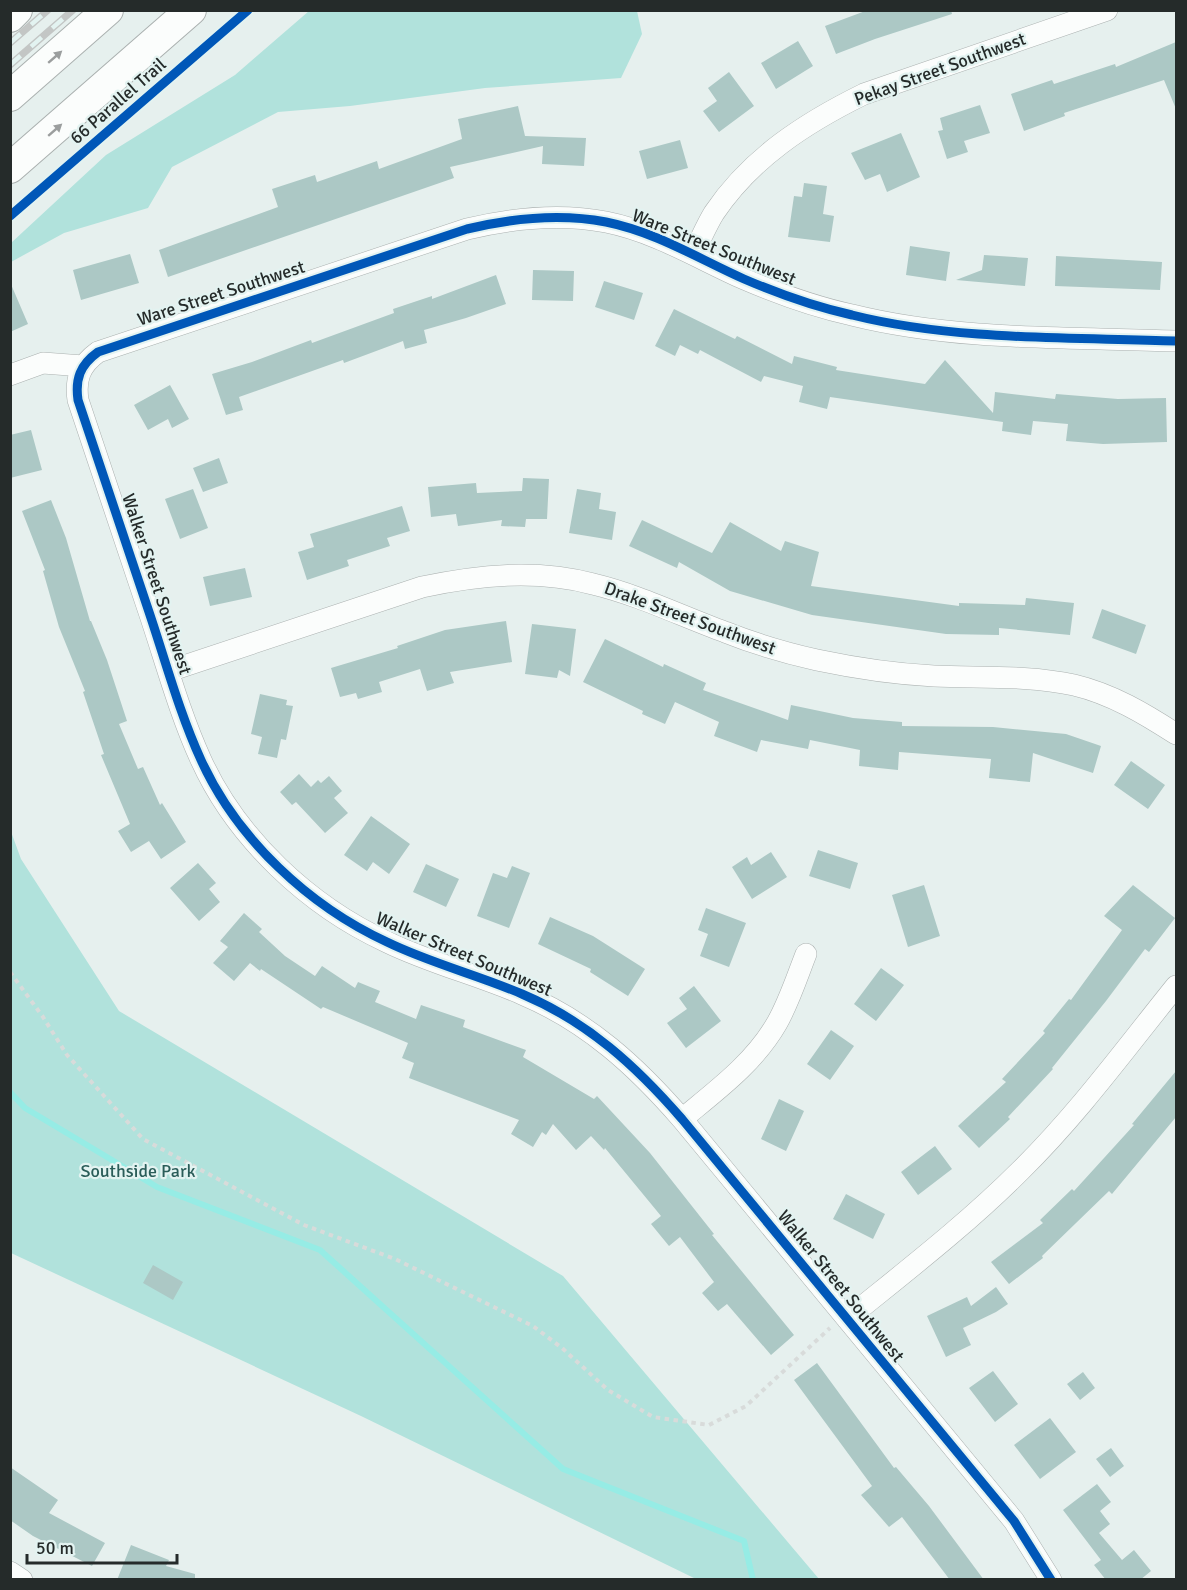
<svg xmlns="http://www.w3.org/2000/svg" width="1187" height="1590" font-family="Signika,sans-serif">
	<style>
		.green { fill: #b1e2dc }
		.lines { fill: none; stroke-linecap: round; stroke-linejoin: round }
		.stream { stroke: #96ece5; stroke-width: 6 }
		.building { fill: #acc8c5 }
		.minor-casing { stroke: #abb1b0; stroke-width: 22 }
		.highway-casing { stroke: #abb1b0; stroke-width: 32 }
		.path { stroke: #d8dbda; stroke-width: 4; stroke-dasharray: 4.5 4.5; stroke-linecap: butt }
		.minor { stroke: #fbfdfc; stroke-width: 21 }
		.highway { stroke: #fbfdfc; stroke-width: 30 }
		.rail-casing { stroke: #c3c6c5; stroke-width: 7 }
		.rail { stroke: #e3f3f1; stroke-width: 4.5; stroke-dasharray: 14; stroke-linecap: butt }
		.cycleway-casing { stroke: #e3f3f1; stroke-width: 13 }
		.cycleway { stroke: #0057b8; stroke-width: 9 }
		.oneway { fill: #9b9e9e }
		.labels { text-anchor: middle; stroke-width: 4.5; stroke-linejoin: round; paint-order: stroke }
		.street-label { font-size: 18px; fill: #252b2a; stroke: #e3f3f1 }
		.park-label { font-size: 18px; fill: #2a5d59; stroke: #e3f3f1 }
	</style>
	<rect width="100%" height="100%" fill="#e6f0ee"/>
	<!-- green -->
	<path class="green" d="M309,11H637L642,34L621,78L485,88L350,106L278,112L172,167L148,208L64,233L11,262V243L106,155L235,75Z
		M10,829L21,859L119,1011L563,1276L819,1579H696L361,1416L11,1253Z"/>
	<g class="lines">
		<!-- stream -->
		<path class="stream" d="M10,1092L25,1108L157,1187L320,1250L563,1469L744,1541L753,1580"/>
	</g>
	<!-- building -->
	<path class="building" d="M868,10H951L952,14L875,39L836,54L825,26Z
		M798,41L813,66L776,89L761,63Z
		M1176,42V109L1164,80L1064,113L1065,116L1024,131L1011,94L1052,80L1054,84L1115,64L1116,67Z
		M729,72L754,106L719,132L703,111L717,101L708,88Z
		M980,105L990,133L964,141L968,152L947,159L938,131L943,130L940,118Z
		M518,106L525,136L586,138L584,166L542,164L543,146L450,167L454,178L168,277L159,250L278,207L272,189L315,175L317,182L377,161L379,169L462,139L458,119Z
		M901,133L920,177L887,192L880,174L865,180L851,153Z
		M680,140L688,168L647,179L639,151Z
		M804,183L827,186L823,214L834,216L830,242L788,237L794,196L802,197Z
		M910,246L950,252L946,281L906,275Z
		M130,254L139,283L81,300L73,270Z
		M984,255L1028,258L1025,286L956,280L982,270Z
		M1056,256L1162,262L1160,290L1055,286Z
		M533,270L574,271L573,301L532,300Z
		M496,275L506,304L466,318L424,330L427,343L405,349L403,341L344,363L343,360L239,397L243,410L226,415L212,374L252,362L311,340L312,343L394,313L393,309L432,296V299Z
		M604,281L643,293L634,320L595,307Z
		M10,282L28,324L10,332Z
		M674,309L735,339L737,336L792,364L794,356L837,367L836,370L925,384L945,360L993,413L995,392L1055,399L1056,394L1118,399L1166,398L1167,442L1103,444L1066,441L1068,424L1033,421L1031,435L1002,431L1003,422L830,397L827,409L799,402L803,386L764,376L761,382L700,350L698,354L680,345L675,356L655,346Z
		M170,385L189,419L172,428L168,419L148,430L134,405Z
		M31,430L42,470L10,478V435Z
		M219,458L228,483L203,492L193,468Z
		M523,478L549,479L547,519H526L525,527L501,526L502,520L458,526L456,514L431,517L428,487L476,483L477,493L522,491Z
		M193,489L208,528L180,539L165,499Z
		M577,489L601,493L599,509L616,512L612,540L569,533Z
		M51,500L66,538L90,621H91L107,660L127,721L119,724L138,769L143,767L160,805L162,803L186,842L161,859L149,841L131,852L118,831L130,824L101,755L104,754L83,692L85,691L59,627L43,571L45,570L22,511Z
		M402,506L410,531L387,538L390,546L347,560L349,566L307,580L298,552L314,547L310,534Z
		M642,520L712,553L730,522L781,551L785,541L819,552L811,586L959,606V603L1025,605L1026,598L1074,603L1070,635L999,628V635L946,634L812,615L730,591L679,562L677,568L629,546Z
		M245,568L252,597L210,606L203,577Z
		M1102,609L1146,625L1136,654L1092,638Z
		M506,621L512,662L450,672L454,683L427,691L420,669L379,682L382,692L358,699L356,693L340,697L331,668L398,648L397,646L445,630Z
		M532,624L576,629L570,676L559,670L557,678L525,674Z
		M605,639L663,667L664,664L706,683L703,690L788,720L791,705L853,718L902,722V726L993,727L1066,734L1101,746L1093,773L1033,753L1030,782L989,778L991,759L899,752L898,770L859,766L860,750L810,740L808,749L761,740L757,752L714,736L719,722L675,702L665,724L642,714L643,711L583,682Z
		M260,694L287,700L286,705L293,706L286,740L281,739L277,758L258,754L262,737L251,734Z
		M1131,761L1165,785L1148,809L1114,785Z
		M299,774L311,787L318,780L321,783L329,776L342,791L334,798L348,813L325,833L296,802L292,805L280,792Z
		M371,816L410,844L389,874L373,862L367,871L344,855Z
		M818,850L858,863L850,889L809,876Z
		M771,852L787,877L752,899L732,867L747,857L751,865Z
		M198,863L216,883L209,889L220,902L199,921L170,888Z
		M426,864L459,879L446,907L413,892Z
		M512,866L530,873L509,928L477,916L493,873L507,878Z
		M924,885L940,936L908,947L892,895Z
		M1133,885L1175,918L1149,952L1145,949L1106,1001L1052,1068L1053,1069L1008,1117L1010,1119L979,1148L958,1126L1006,1082L1002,1079L1045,1033L1043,1031L1069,999L1071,1000L1122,930L1104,916Z
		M706,908L746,923L729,967L700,956L708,934L698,930Z
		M244,913L262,929L259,932L285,956L315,976L322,966L355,988L358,982L380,991L375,1002L416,1019L421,1005L465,1020L463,1027L526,1050L523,1057L594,1099L597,1096L650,1153L714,1234L712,1235L794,1335L771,1355L727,1304L718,1311L702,1293L714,1282L680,1237L669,1246L651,1224L661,1216L605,1148L604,1150L591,1136L576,1150L553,1124L546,1135L542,1132L533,1147L511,1134L519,1120L409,1078L414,1063L402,1058L408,1043L323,1007L321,1009L261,969L260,971L250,963L234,981L213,963L228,947L220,941Z
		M550,917L593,936L645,969L628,996L590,972L591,969L538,944Z
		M881,968L904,985L876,1021L854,1004Z
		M694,986L721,1021L686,1048L667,1023L687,1009L679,998Z
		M831,1030L854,1046L830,1080L807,1064Z
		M1176,1071V1117L1112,1194L1109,1191L1042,1256L1043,1258L1009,1284L991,1262L1043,1223L1040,1220L1072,1189L1074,1191L1134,1125L1132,1124Z
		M779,1099L804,1111L786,1151L761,1139Z
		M935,1146L952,1169L918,1195L901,1172Z
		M846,1194L885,1214L873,1239L833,1219Z
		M153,1265L183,1282L173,1300L143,1283Z
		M996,1287L1008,1304L996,1312L963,1328L971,1345L946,1357L927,1316L967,1297L971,1306Z
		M817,1363L894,1468L896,1467L929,1506L984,1580H950L902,1517L889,1527L861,1495L872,1486L794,1380Z
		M993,1371L1018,1404L995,1422L969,1388Z
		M1083,1372L1095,1388L1080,1400L1067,1384Z
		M1050,1418L1076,1452L1040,1479L1014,1445Z
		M1111,1448L1124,1466L1110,1477L1096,1459Z
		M10,1467L58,1500L49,1513L105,1543L92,1566L33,1536L10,1520Z
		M1097,1484L1111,1502L1100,1511L1110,1524L1099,1533L1122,1560L1134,1550L1151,1571L1140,1580H1106L1094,1565L1101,1560L1063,1510Z
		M131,1545L169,1560L166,1566L195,1574V1580H117Z"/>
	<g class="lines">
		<!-- minor casing -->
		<g class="minor-casing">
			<path id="minor" d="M693,254C700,241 706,226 714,213C751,158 805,123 864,94L1107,10
				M10,375L43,363L83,366
				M169,671L422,587C479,575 536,569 593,584C639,595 681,616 725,632C755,644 786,653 817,660C855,668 895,674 934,676C980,678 1029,675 1074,685C1112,694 1145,714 1176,734
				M682,1119C717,1090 754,1063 777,1023C789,1002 797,977 806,954
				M847,1319C906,1271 966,1225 1020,1171C1078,1114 1126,1048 1176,986
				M10,1572L22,1580
				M1051,1580L1014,1521L682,1119C636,1066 588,1022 522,994C478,975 430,963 387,942C309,906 237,839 201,760C179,712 165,659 148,609C125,540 102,470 78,400C75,379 80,365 98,352L467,229C513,218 559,213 606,222C656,232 699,259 744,279C779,294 815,307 852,315C956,341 1069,337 1176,341"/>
		</g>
		<!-- highway casing -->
		<g class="highway-casing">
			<path id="highway" d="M10,17L17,10
				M10,96L108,10
				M10,168L191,10"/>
		</g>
		<!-- path -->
		<path class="path" d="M10,972L43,1017L67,1055L143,1139L304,1225L395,1259L533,1326L562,1348L608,1390L653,1417L709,1425L746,1406L830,1328"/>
		<!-- minor -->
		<use href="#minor" class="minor"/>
		<!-- highway -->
		<use href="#highway" class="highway"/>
		<!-- rail casing -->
		<g class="rail-casing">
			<path id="rail" d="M10,43L48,10
				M10,65L73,10"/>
		</g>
		<!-- rail -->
		<use href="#rail" class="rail"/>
		<!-- cycleway casing -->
		<g class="cycleway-casing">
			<path id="cycleway" d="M10,216L248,10
				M1051,1580L1014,1521L682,1119C636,1066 588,1022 522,994C478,975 430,963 387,942C309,906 237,839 201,760C179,712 165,659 148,609C125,540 102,470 78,400C75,379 80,365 98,352L467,229C513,218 559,213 606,222C656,232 699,259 744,279C779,294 815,307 852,315C956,341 1069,337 1176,341"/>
		</g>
		<!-- cycleway -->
		<use href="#cycleway" class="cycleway"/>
	</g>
	<!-- one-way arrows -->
	<defs><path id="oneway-solid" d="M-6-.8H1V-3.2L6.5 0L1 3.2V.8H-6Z" transform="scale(1.5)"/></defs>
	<g class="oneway">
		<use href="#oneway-solid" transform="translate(55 57) rotate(-41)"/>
		<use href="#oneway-solid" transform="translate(55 130) rotate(-41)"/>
	</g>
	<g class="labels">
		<!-- street labels -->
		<g class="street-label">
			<text transform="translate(940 69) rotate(-20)" y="6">Pekay Street Southwest</text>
			<text transform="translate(118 101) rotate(-41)" y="6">66 Parallel Trail</text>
			<text transform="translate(714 247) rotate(22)" y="6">Ware Street Southwest</text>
			<text transform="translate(221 293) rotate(-18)" y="6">Ware Street Southwest</text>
			<text transform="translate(157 584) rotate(72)" y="6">Walker Street Southwest</text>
			<text transform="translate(690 618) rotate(20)" y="6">Drake Street Southwest</text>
			<text transform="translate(464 954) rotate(23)" y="6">Walker Street Southwest</text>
			<text transform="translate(841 1286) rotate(51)" y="6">Walker Street Southwest</text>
		</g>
		<!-- park labels -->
		<g class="park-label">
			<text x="138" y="1177">Southside Park</text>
		</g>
	</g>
	<!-- border -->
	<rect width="1187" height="1590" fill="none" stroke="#252b2a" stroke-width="24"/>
	<!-- scale -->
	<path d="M27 1554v9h150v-9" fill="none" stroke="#252b2a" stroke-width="3"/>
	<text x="36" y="1554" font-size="18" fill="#252b2a" stroke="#e3f3f1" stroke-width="4.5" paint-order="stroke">50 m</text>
</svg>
